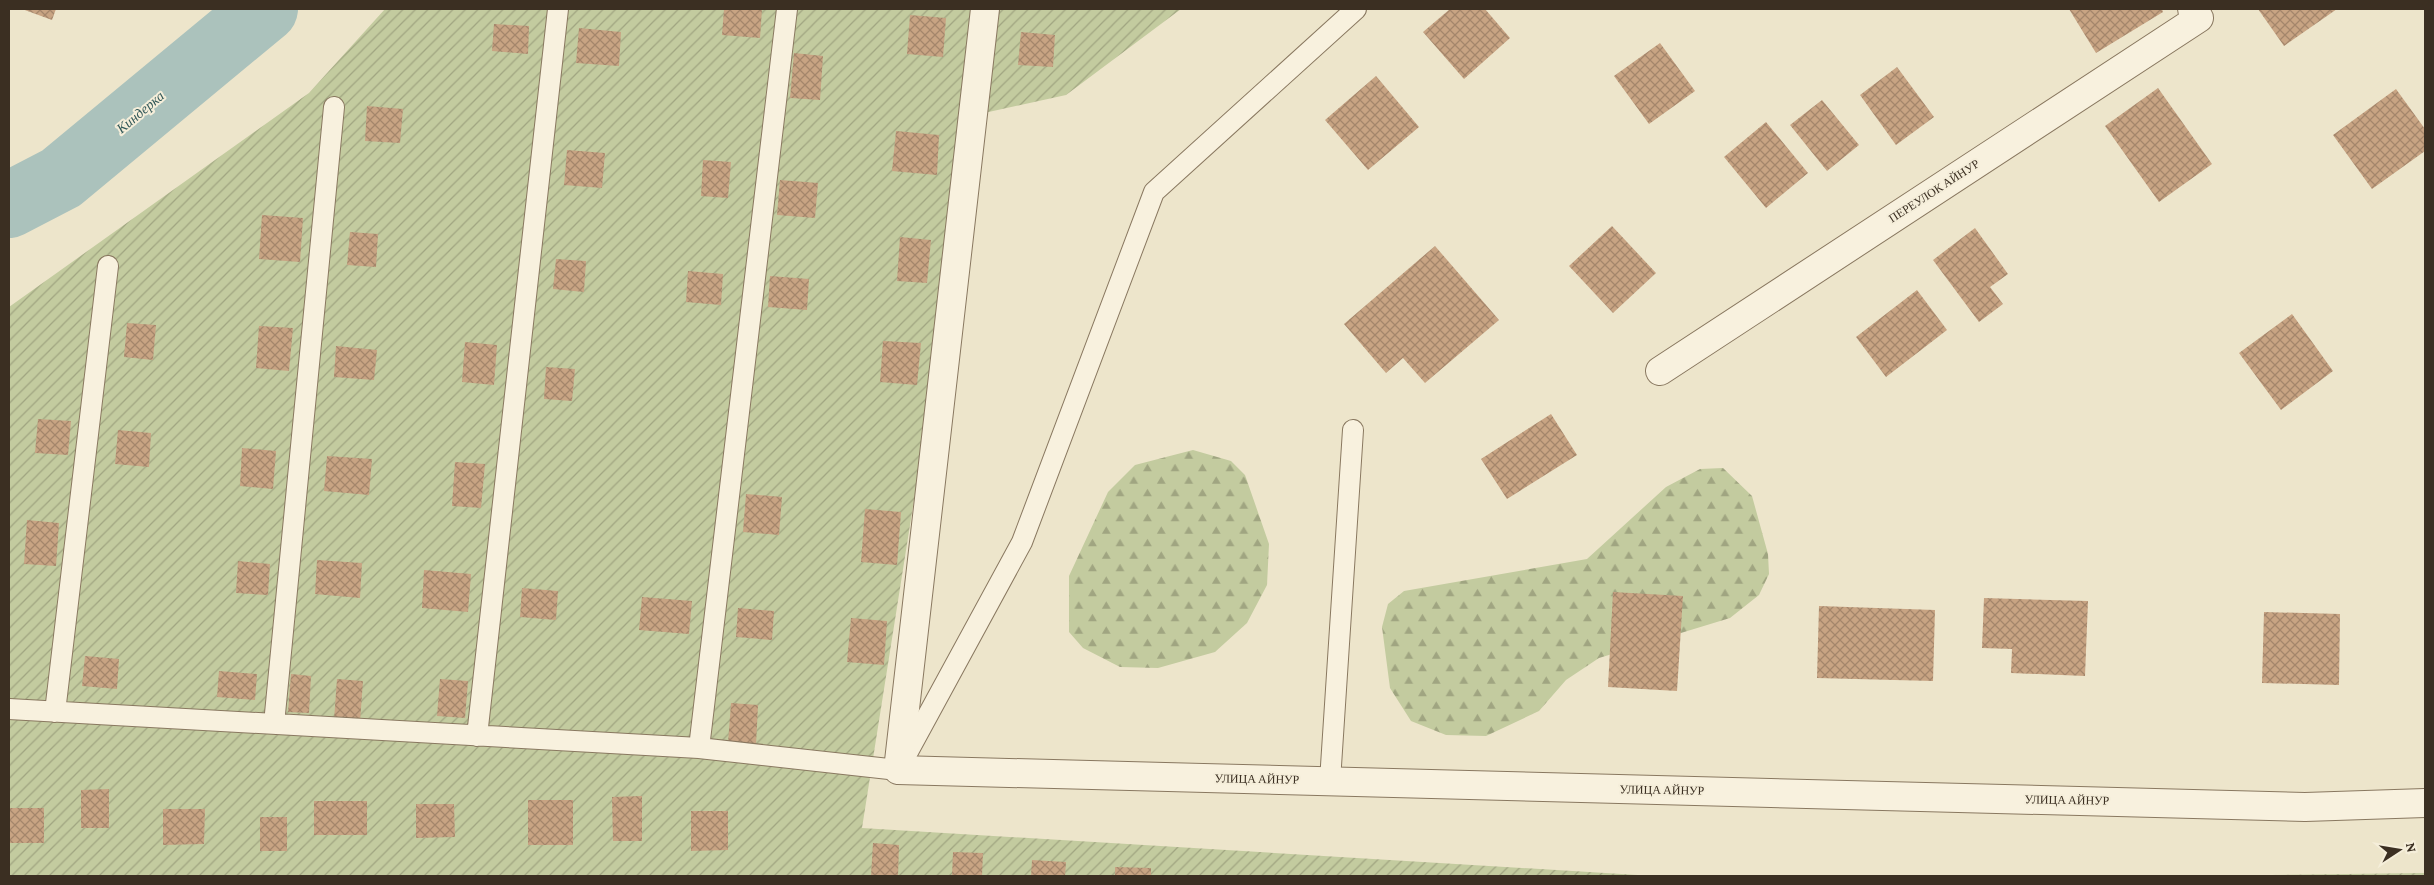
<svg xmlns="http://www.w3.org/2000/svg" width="2434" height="885" font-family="'Crimson Pro',serif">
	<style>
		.forest { fill: url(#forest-firs) }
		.garden { fill: url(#garden-furrows) }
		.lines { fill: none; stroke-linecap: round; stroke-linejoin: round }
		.river { stroke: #abc2bc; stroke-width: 66 }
		.building { fill: url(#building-cross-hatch) }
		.lane-casing { stroke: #897860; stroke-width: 22 }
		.street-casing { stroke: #897860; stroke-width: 30 }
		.lane { stroke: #f8f1de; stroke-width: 20 }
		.street { stroke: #f8f1de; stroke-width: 28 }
		.labels { text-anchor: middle; stroke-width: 4; stroke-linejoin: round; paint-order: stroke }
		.street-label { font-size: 12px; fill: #3b2f22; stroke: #f5eeda }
		.water-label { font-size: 14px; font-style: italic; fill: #335959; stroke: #f5eeda }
	</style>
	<defs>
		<pattern id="forest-firs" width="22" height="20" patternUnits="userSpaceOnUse" patternTransform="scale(1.25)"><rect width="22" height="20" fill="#c3cb9f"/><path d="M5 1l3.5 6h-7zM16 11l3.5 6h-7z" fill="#a0a581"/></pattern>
		<pattern id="garden-furrows" width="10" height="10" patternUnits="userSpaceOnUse" patternTransform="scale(1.25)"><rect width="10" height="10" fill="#c3cb9f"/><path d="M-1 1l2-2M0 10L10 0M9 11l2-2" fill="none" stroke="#a0a581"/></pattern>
		<pattern id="building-cross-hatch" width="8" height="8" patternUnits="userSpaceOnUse" patternTransform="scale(1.25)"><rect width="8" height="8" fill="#c8a483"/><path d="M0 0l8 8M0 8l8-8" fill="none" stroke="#a4866b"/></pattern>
	</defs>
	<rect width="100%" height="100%" fill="#ede5cb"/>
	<!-- forest -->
	<path class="forest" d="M1193,450L1231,461L1245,475L1269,544L1267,585L1247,623L1215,652L1158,668L1120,667L1083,648L1069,632V576L1108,492L1135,465Z
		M1723,468L1752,496L1768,554L1769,574L1759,595L1730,618L1599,658L1566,680L1539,711L1486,736L1446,735L1411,721L1390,688L1382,627L1388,604L1404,591L1587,559L1666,487L1700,469Z"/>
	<!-- garden -->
	<path class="garden" d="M385,9H1181L1066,95L975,115L862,828L1654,876H9V307L309,93Z
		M2425,873V876H2202Z"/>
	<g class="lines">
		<!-- river -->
		<path class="river" d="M9,205L61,178L265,9"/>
	</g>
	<!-- building -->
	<path class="building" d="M22,9H56L52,20Z
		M724,9H762L760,38L722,35Z
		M1450,9H1485L1510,38L1464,79L1423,32Z
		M2069,9H2162L2163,12L2096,53Z
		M2258,9H2337L2284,46Z
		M910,15L946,18L943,57L907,54Z
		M494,24L529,26L528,54L492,51Z
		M579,28L621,32L619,66L576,63Z
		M1021,32L1055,35L1053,67L1018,65Z
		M1660,43L1695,91L1649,124L1614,76Z
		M794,53L823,56L820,100L790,98Z
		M1897,67L1934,117L1896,145L1860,95Z
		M1376,76L1419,127L1368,170L1325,120Z
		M2158,88L2212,164L2159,202L2105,126Z
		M2396,89L2425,129V151L2372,189L2333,135Z
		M1822,100L1859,145L1827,171L1790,125Z
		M367,106L403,109L400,143L365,141Z
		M1766,122L1808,173L1766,208L1724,157Z
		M896,131L939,135L937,175L892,171Z
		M567,150L605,153L602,188L564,185Z
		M703,160L731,162L728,198L701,196Z
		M780,180L818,183L815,218L777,215Z
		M262,215L303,218L300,262L259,259Z
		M1612,226L1656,273L1613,313L1569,266Z
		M1975,228L2008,274L1990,287L2003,304L1979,322L1933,260Z
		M350,232L378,234L376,267L347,265Z
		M900,237L931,240L927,283L897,281Z
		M1435,246L1499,320L1425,383L1403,358L1386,373L1344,324Z
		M556,259L586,261L584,292L553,289Z
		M688,271L723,274L721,305L686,302Z
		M770,276L809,279L807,310L768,307Z
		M1917,290L1947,330L1886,377L1856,337Z
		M2292,314L2333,371L2281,410L2239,353Z
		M127,323L156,325L153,360L124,357Z
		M259,326L293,328L289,371L256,368Z
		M883,341L921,343L917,385L880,382Z
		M465,342L497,345L494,385L462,382Z
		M336,346L377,350L374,380L334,377Z
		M546,367L575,369L572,401L544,399Z
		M1551,414L1577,455L1507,499L1481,459Z
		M38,419L71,421L68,455L35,453Z
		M118,430L151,433L149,467L115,464Z
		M242,448L276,451L273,489L240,486Z
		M327,456L372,459L369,495L324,491Z
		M455,462L485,464L481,508L452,506Z
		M746,494L782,497L779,535L743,532Z
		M865,509L901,512L897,565L861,562Z
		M27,520L59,523L56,566L24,564Z
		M317,560L362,563L360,598L315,594Z
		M238,561L270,564L268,595L236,593Z
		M424,570L471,574L468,612L422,608Z
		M522,588L558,591L556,620L520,617Z
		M1613,592L1683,596L1677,691L1608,687Z
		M642,597L692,601L689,634L639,630Z
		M1984,598L2088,601L2085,676L2011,673L2012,649L1982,648Z
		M1819,606L1935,610L1933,681L1817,678Z
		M738,608L774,611L772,640L736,637Z
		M2264,612L2340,614L2339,685L2262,683Z
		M851,618L887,621L884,665L847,662Z
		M85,656L119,659L117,689L82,686Z
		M219,671L257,674L255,700L217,697Z
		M291,674L311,676L309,713L288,712Z
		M337,679L363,681L360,722L334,720Z
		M440,679L468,681L465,718L437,716Z
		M731,703L758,705L756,745L728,743Z
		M109,789V828H81V790Z
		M642,796V841H613L612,797Z
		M528,800H573V845H528Z
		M314,801H367V835H314Z
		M416,804H454L455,837L416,838Z
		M10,808H44V843H10Z
		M163,809H205L204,844L163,845Z
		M691,811H728V850L691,851Z
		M260,817H287V851H260Z
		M873,843L899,845L898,876H871Z
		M953,852L983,853L982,876H952Z
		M1032,860L1066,862L1065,876H1031Z
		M1115,867L1151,868V876H1115Z"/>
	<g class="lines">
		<!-- lane casing -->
		<g class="lane-casing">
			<path id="lane" d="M9,709L699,748L898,770L1022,542L1154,192L1356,9
				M55,712L108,266
				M274,724L334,107
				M477,736L558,9
				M699,748L787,9
				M1330,781L1353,430"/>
		</g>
		<!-- street casing -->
		<g class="street-casing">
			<path id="street" d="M985,9L898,770L2305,807L2425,803
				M1660,371L2199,18L2192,9"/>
		</g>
		<!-- lane -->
		<use href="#lane" class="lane"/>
		<!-- street -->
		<use href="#street" class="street"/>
	</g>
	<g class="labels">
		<!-- street labels -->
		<g class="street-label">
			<text transform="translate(1934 191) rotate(-33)" y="4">ПЕРЕУЛОК АЙНУР</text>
			<text transform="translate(1257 779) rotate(1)" y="4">УЛИЦА АЙНУР</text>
			<text transform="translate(1662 790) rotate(1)" y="4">УЛИЦА АЙНУР</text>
			<text transform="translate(2067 800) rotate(1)" y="4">УЛИЦА АЙНУР</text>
		</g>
		<!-- water labels -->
		<g class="water-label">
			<text transform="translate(140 112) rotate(-40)" y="5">Киндерка</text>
		</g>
	</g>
	<!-- border -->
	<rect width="2434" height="885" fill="none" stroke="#3b2f22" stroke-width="20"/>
	<!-- north arrow -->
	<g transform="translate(2399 850) rotate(78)" stroke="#f5eeda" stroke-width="4" paint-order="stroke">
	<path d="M0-4L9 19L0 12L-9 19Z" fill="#3b2f22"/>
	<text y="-8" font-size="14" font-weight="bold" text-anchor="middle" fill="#3b2f22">N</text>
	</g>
</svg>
